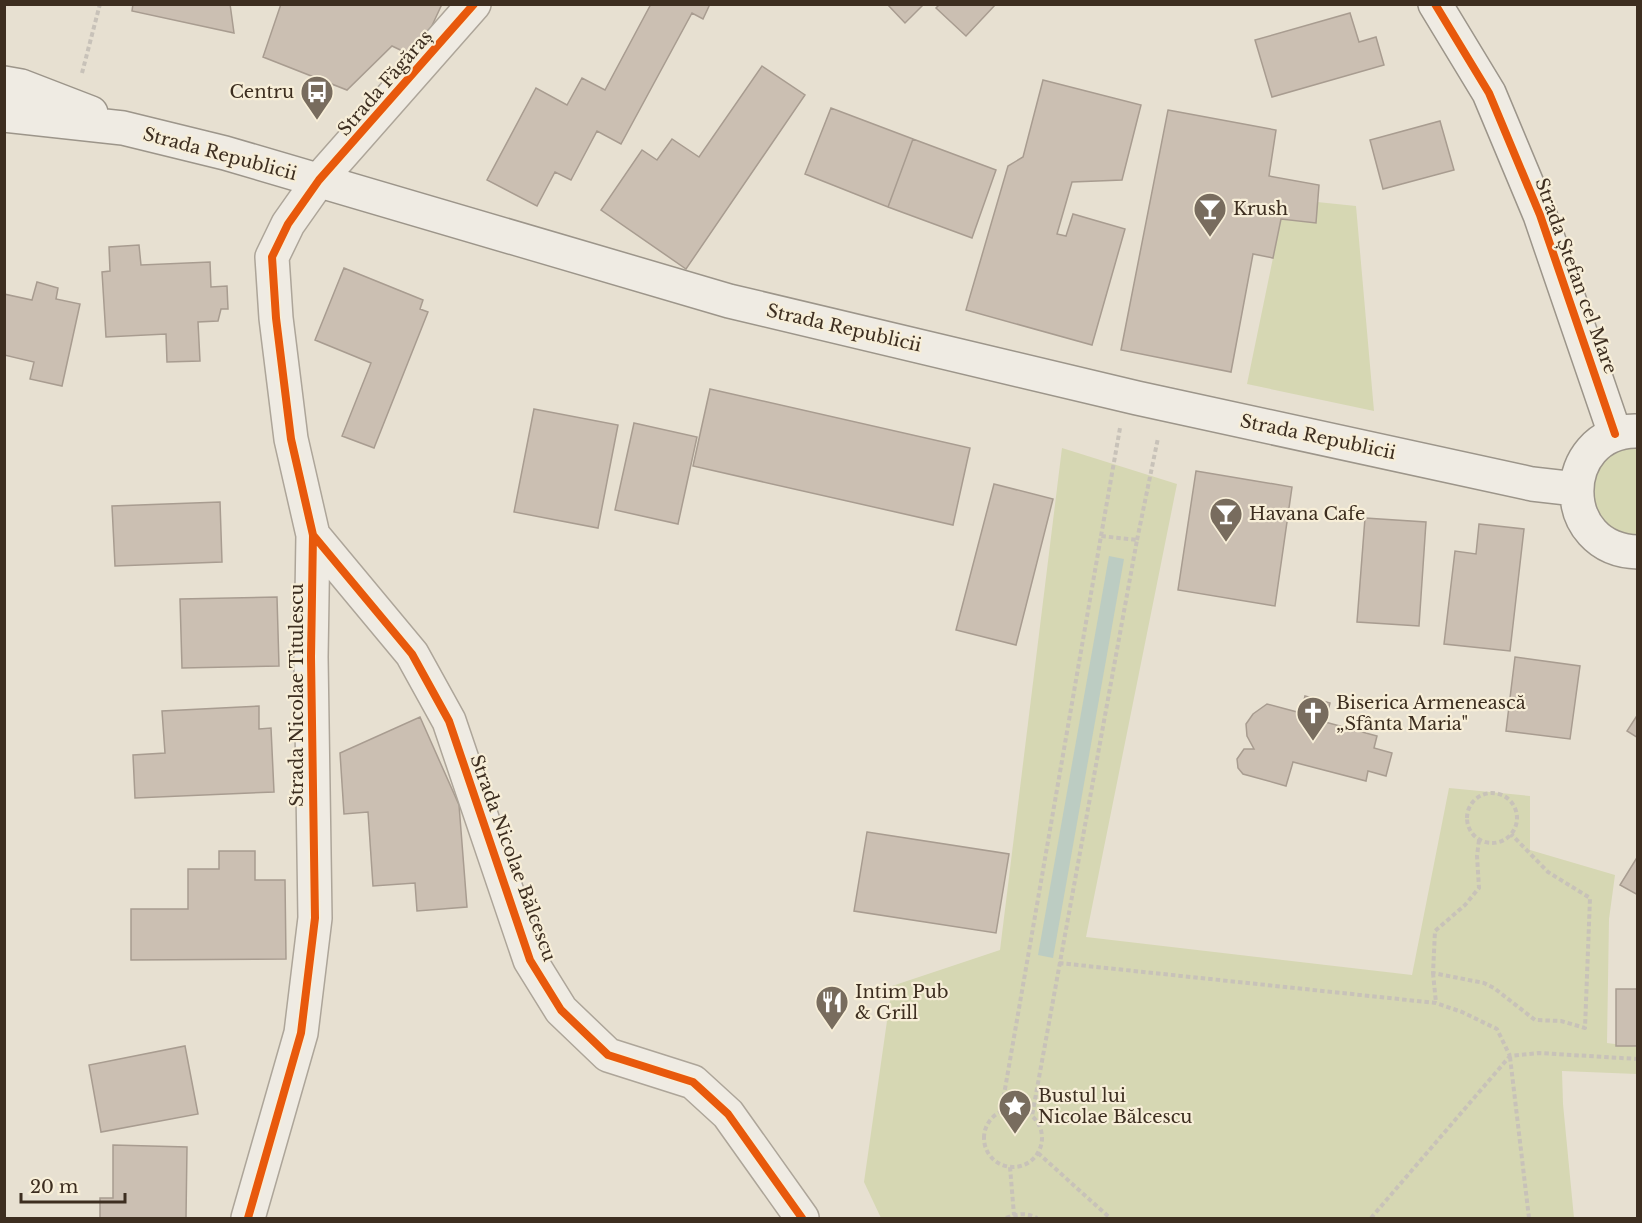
<svg xmlns="http://www.w3.org/2000/svg" width="1642" height="1223" font-family="'Libre Baskerville',serif">
	<style>
		.green { fill: #d6d7b3 }
		.water { fill: #bcccc2 }
		.building { fill: #cbbfb2; stroke: #a89c90; stroke-width: 1.5 }
		.lines { fill: none; stroke-linecap: round; stroke-linejoin: round }
		.street-casing { stroke: #ada599; stroke-width: 36 }
		.secondary-casing { stroke: #9c958a; stroke-width: 36 }
		.path { stroke: #c8c2b9; stroke-width: 4; stroke-dasharray: 4.5 3; stroke-linecap: butt }
		.street { stroke: #efebe3; stroke-width: 33 }
		.secondary { stroke: #efebe3; stroke-width: 33 }
		.cycleway-casing { stroke: #f7eed8; stroke-width: 11 }
		.cycleway { stroke: #e8590c; stroke-width: 8 }
		.labels { text-anchor: middle; stroke-width: 4.5; stroke-linejoin: round; paint-order: stroke }
		.street-label { font-size: 18px; fill: #3d2e20; stroke: #f7eed8 }
		.poi-label { font-size: 18px; fill: #3d2e20; stroke: #f7eed8; text-anchor: start }
	</style>
	<rect width="100%" height="100%" fill="#e7e0d1"/>
	<!-- green -->
	<path class="green" d="M1317,202L1356,206L1374,411L1247,384L1281,219L1315,223Z
		M1637,430V552L1612,547L1578,474Z
		M1062,448L1177,484L1086,937L1412,975L1449,788L1530,796V850L1615,875L1609,919L1607,1043L1637,1047V1074L1562,1071L1563,1104L1574,1218H881L864,1182L892,986L1000,950Z"/>
	<!-- water -->
	<path class="water" d="M1109,556L1124,559L1053,958L1038,955Z"/>
	<!-- building -->
	<path class="building" d="M133,4H230L234,33L132,11Z
		M281,4L404,5L442,4L417,58L392,46L347,90L263,57Z
		M651,4H710L703,19L692,13L621,144L597,131L571,180L555,172L537,206L487,180L536,88L567,105L582,78L605,90Z
		M887,4H924L905,23Z
		M940,4H996L966,36L936,8Z
		M1350,13L1359,42L1376,37L1384,65L1272,97L1255,40Z
		M762,66L805,95L686,269L601,210L642,150L657,160L672,139L699,157Z
		M1043,80L1141,105L1122,180L1072,182L1057,234L1066,236L1073,214L1125,229L1092,345L966,310L1008,166L1023,157Z
		M831,108L913,139L888,207L805,174Z
		M1168,110L1276,130L1269,176L1319,185L1316,223L1281,219L1273,258L1253,254L1231,372L1121,350Z
		M1440,121L1454,170L1383,189L1370,140Z
		M913,139L996,170L972,238L888,207Z
		M139,245L141,265L210,262L211,287L227,286L228,309H221L218,321L198,322L200,361L167,362L166,334L106,337L102,272L110,271L109,247Z
		M344,268L423,300L420,309L428,312L374,448L342,436L371,363L315,340Z
		M37,282L58,288L56,299L80,304L62,386L30,379L34,362L4,355V294L32,300Z
		M710,389L970,448L953,525L693,466Z
		M534,409L618,425L598,528L514,512Z
		M634,423L697,437L678,524L615,510Z
		M1196,471L1292,487L1275,606L1178,590Z
		M994,484L1053,499L1016,645L956,630Z
		M220,502L222,562L115,566L112,506Z
		M1365,518L1426,522L1419,626L1357,622Z
		M1479,524L1524,529L1510,651L1444,644L1455,551L1476,554Z
		M277,597L279,666L182,668L180,599Z
		M1515,657L1580,666L1570,739L1506,731Z
		M1305,696L1330,703L1325,722L1377,736L1374,748L1392,753L1386,776L1368,771L1366,781L1293,762L1286,786L1243,774L1238,768L1237,759L1244,749H1254L1247,736L1246,724L1253,714L1267,704L1301,713Z
		M259,706V729L271,728L274,792L135,798L133,755L165,753L162,711Z
		M1638,714V738L1627,731Z
		M420,717L459,805L467,907L417,911L415,883L373,886L368,812L344,814L340,753Z
		M867,832L1009,854L996,933L854,911Z
		M219,851H255V880H285L286,959L131,960V909H188V869H219Z
		M1638,856V895L1620,885Z
		M1616,989H1638V1046H1616Z
		M185,1046L198,1114L101,1132L89,1065Z
		M113,1145L187,1147L186,1218H100V1198H113Z"/>
	<g class="lines">
		<!-- street casing -->
		<g class="street-casing">
			<path id="street" d="M313,535L412,654L449,721L530,960L561,1010L608,1055L693,1082L728,1114L802,1218
				M248,1218L301,1033L315,918L311,657L313,535L291,439L276,318L272,257L288,224L319,180L474,4"/>
		</g>
		<!-- secondary casing -->
		<g class="secondary-casing">
			<path id="secondary" d="M1435,4L1489,93L1540,215L1615,434
				M4,83L21,86L91,113
				M4,115L123,128L225,153L729,301L1137,398L1532,484L1576,489
				M1635,431C1558,433 1556,550 1638,552"/>
		</g>
		<!-- path -->
		<path class="path" d="M82,73L100,4
			M1101,536L1120,428
			M1137,540L1158,438
			M1467 818a25 25 0 1 1 50 0a25 25 0 1 1-50 0Z
			M1479,840L1477,856L1479,888L1465,905L1435,931L1433,973L1484,983L1494,988L1535,1020L1561,1021L1585,1028L1590,898L1548,872L1511,834
			M1059,963L1436,1003L1462,1012L1497,1029L1510,1056L1539,1053L1638,1059
			M1433,973L1436,1003
			M1510,1057L1529,1218
			M984 1138a29 29 0 1 1 58 0a29 29 0 1 1-58 0Z
			M1001,1112L1101,536L1137,540L1032,1116
			M1038,1153L1110,1218
			M1010,1167L1014,1215
			M1006,1218C1017,1214 1026,1212 1037,1218
			M1371,1218L1510,1056"/>
		<!-- street -->
		<use href="#street" class="street"/>
		<!-- secondary -->
		<use href="#secondary" class="secondary"/>
		<!-- cycleway casing -->
		<g class="cycleway-casing">
			<path id="cycleway" d="M1435,4L1489,93L1540,215L1615,434
				M313,535L412,654L449,721L530,960L561,1010L608,1055L693,1082L728,1114L802,1218
				M248,1218L301,1033L315,918L311,657L313,535L291,439L276,318L272,257L288,224L319,180L474,4"/>
		</g>
		<!-- cycleway -->
		<use href="#cycleway" class="cycleway"/>
	</g>
	<!-- icons -->
	<defs>
		<g id="bus-pin" transform="scale(1.725)"><path d="M0 17L-7.5 6A9.5 9.5 0 1 1 7.5 6Z" fill="#786c5e" stroke="#f7eed8"/><path d="M-5-6H5V4H4V6H2V4H-2V6H-4V4H-5ZM-3.5-4V0h7V-4ZM-3.5 1.2v1.5H-2V1.2ZM2 1.2v1.5H3.5V1.2Z" fill="#fff"/></g>
		<g id="bar-pin" transform="scale(1.725)"><path d="M0 17L-7.5 6A9.5 9.5 0 1 1 7.5 6Z" fill="#786c5e" stroke="#f7eed8"/><path d="M-6-5H6L.8 .8V4.5H3.5V6h-7V4.5H-.8V.8Z" fill="#fff"/></g>
		<g id="church-pin" transform="scale(1.725)"><path d="M0 17L-7.5 6A9.5 9.5 0 1 1 7.5 6Z" fill="#786c5e" stroke="#f7eed8"/><path d="M-1.2-6h2.4v3.5h3.3v2.4h-3.3V6h-2.4V-.1h-3.3v-2.4h3.3Z" fill="#fff"/></g>
		<g id="restaurant-pin" transform="scale(1.725)"><path d="M0 17L-7.5 6A9.5 9.5 0 1 1 7.5 6Z" fill="#786c5e" stroke="#f7eed8"/><path d="M-5-6h1v4h1v-4h1v4h1v-4h1v5L-1.5 .5V6h-2V.5L-5-1ZM5-6V6H3V1.5H1.5Q1.5-4 5-6Z" fill="#fff"/></g>
		<g id="sight-pin" transform="scale(1.725)"><path d="M0 17L-7.5 6A9.5 9.5 0 1 1 7.5 6Z" fill="#786c5e" stroke="#f7eed8"/><path d="M0-6L1.8-2.2L6-1.7L2.9 1.2L3.7 5.4L0 3.3L-3.7 5.4L-2.9 1.2L-6-1.7L-1.8-2.2Z" fill="#fff"/></g>
	</defs>
	<g fill-rule="evenodd">
		<use href="#bus-pin" x="317" y="92"/>
		<use href="#bar-pin" x="1210" y="209"/>
		<use href="#bar-pin" x="1226" y="514"/>
		<use href="#church-pin" x="1313" y="713"/>
		<use href="#restaurant-pin" x="832" y="1002"/>
		<use href="#sight-pin" x="1015" y="1106"/>
	</g>
	<g class="labels">
		<!-- street labels -->
		<g class="street-label">
			<text transform="translate(385 83) rotate(-49)" y="6">Strada Făgăraș</text>
			<text transform="translate(220 154) rotate(15)" y="6">Strada Republicii</text>
			<text transform="translate(1576 276) rotate(70)" y="6">Strada Ștefan cel Mare</text>
			<text transform="translate(844 328) rotate(13)" y="6">Strada Republicii</text>
			<text transform="translate(1318 437) rotate(12)" y="6">Strada Republicii</text>
			<text transform="translate(297 695) rotate(-90)" y="6">Strada Nicolae Titulescu</text>
			<text transform="translate(513 858) rotate(70)" y="6">Strada Nicolae Bălcescu</text>
		</g>
		<!-- poi labels -->
		<g class="poi-label">
			<text x="294" y="98" text-anchor="end">Centru</text>
			<text x="1233" y="215">Krush</text>
			<text x="1249" y="520">Havana Cafe</text>
			<text x="1336" y="709">Biserica Armenească<tspan x="1336" dy="21">„Sfânta Maria"</tspan></text>
			<text x="855" y="998">Intim Pub<tspan x="855" dy="21">&amp; Grill</tspan></text>
			<text x="1038" y="1102">Bustul lui<tspan x="1038" dy="21">Nicolae Bălcescu</tspan></text>
		</g>
	</g>
	<!-- border -->
	<rect width="1642" height="1223" fill="none" stroke="#3d2e20" stroke-width="12"/>
	<!-- scale -->
	<path d="M21 1193v9h104v-9" fill="none" stroke="#3d2e20" stroke-width="3"/>
	<text x="30" y="1193" font-size="18" fill="#3d2e20" stroke="#f7eed8" stroke-width="4.5" paint-order="stroke">20 m</text>
</svg>
